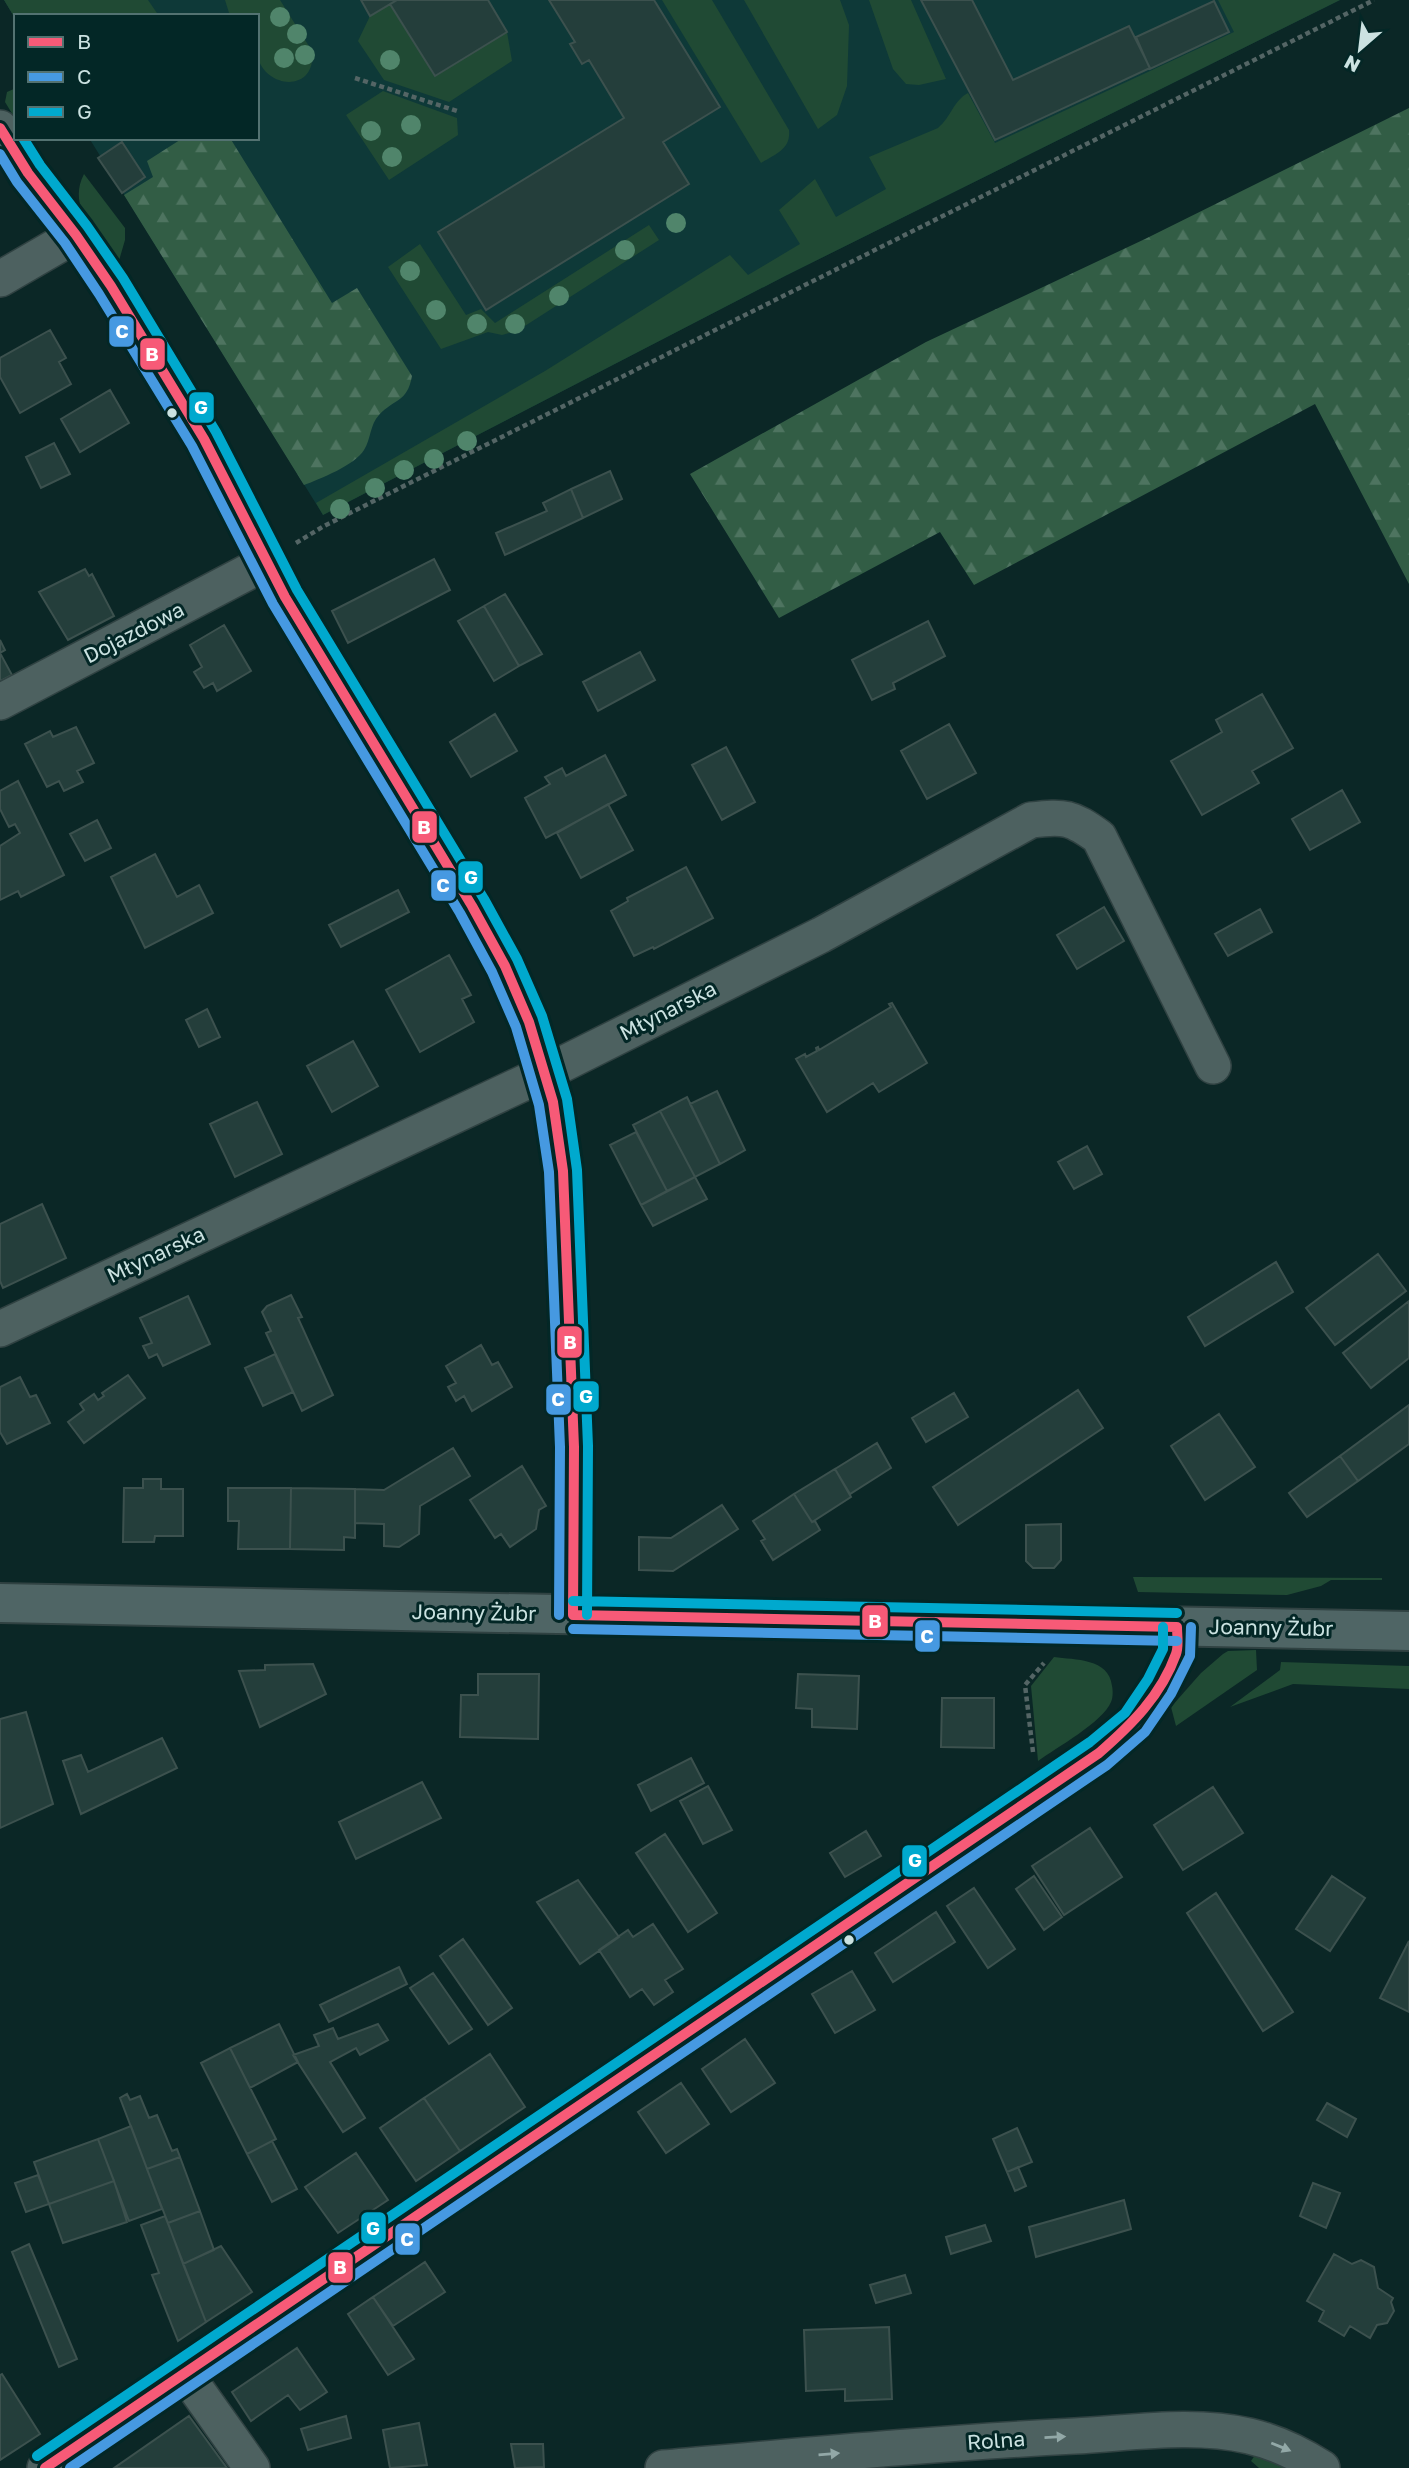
<svg xmlns="http://www.w3.org/2000/svg" width="1409" height="2468" font-family="'Golos Text',sans-serif">
	<style>
		.built { fill: #0e3938 }
		.green { fill: #204a34 }
		.forest { fill: url(#forest-firs) }
		.building { fill: #243e3b; stroke: #3c514e; stroke-width: 2 }
		.lines { fill: none; stroke-linecap: round; stroke-linejoin: round }
		.street-casing { stroke: #304242; stroke-width: 38 }
		.secondary-casing { stroke: #304242; stroke-width: 42 }
		.path { stroke: #546565; stroke-width: 4.5; stroke-dasharray: 5 3.5; stroke-linecap: butt }
		.street { stroke: #4d6160; stroke-width: 35 }
		.secondary { stroke: #4f6565; stroke-width: 38 }
		.bus-1-casing { stroke: #032726; stroke-width: 16 }
		.bus-2-casing { stroke: #032726; stroke-width: 16 }
		.bus-3-casing { stroke: #032726; stroke-width: 16 }
		.bus-1 { stroke: #f75a77; stroke-width: 10 }
		.bus-2 { stroke: #4699e1; stroke-width: 10 }
		.bus-3 { stroke: #00a9ce; stroke-width: 10 }
		.tree { fill: #50856b }
		.oneway { fill: #92a8a7 }
		.bus-dot { fill: #cbe2e1; stroke: #032726; stroke-width: 2.5 }
		.labels { text-anchor: middle; stroke-width: 6; stroke-linejoin: round; paint-order: stroke }
		.street-label { font-size: 21px; fill: #cbe2e1; stroke: #032726 }
		.line-badge { stroke: #032726; stroke-width: 2.5 }
		.badge-label { font-size: 19px; text-anchor: middle; font-weight: bold; fill: #fff }
	</style>
	<defs>
		<pattern id="forest-firs" width="22" height="20" patternUnits="userSpaceOnUse" patternTransform="scale(1.75)"><rect width="22" height="20" fill="#325d45"/><path d="M5 1l3.5 6h-7zM16 11l3.5 6h-7z" fill="#4e7460"/></pattern>
	</defs>
	<rect width="100%" height="100%" fill="#0b2726"/>
	<!-- built -->
	<path class="built" d="M4,0H1340L785,276L323,515L89,138H257V16H16V20Z"/>
	<!-- green -->
	<path class="green" d="M4,0H148L159,16H16V20Z
		M225,0H280L312,51C317,93 265,90 257,55C255,43 257,28 257,16H230Z
		M662,0H712L789,130C791,149 776,154 761,163Z
		M744,0H840L849,25L847,86L837,115L818,129Z
		M869,0H911L946,79L919,85L906,84L893,69Z
		M1218,0H1340L785,276L323,515L316,503L545,371L730,255L748,275L800,244L779,210L815,179L836,217L886,189L869,157L938,128C951,117 954,100 968,93L995,143L1234,32Z
		M390,4L435,76L507,32L512,61L449,102L384,80L358,41L370,16Z
		M16,88V120L5,102L7,92Z
		M383,91L457,118L458,135L389,180L346,115Z
		M84,174L125,228V240L118,264C99,238 66,208 84,174Z
		M649,225L659,240L517,331L502,335L488,332L441,349L388,267L420,244L466,315L481,309L495,323Z
		M1133,1577L1382,1578V1580H1331L1321,1586L1287,1595L1138,1592Z
		M1256,1650L1257,1670L1176,1726L1171,1707L1201,1673L1223,1654L1228,1651Z
		M1054,1657C1075,1660 1109,1658 1112,1686C1113,1690 1113,1698 1111,1702C1103,1722 1056,1748 1038,1761L1031,1686Z
		M1281,1662L1409,1666V1689L1293,1684L1230,1707L1280,1670Z
		M1255,2455L1288,2468H1259L1251,2461Z"/>
	<!-- forest -->
	<path class="forest" d="M1409,108V584L1315,404L974,585L940,532L779,618L690,474L926,342L1145,239Z
		M183,138H230L332,303L357,288L412,376C407,403 395,398 379,415C370,424 371,439 364,450C355,465 320,479 304,485L124,195L153,177L147,161Z"/>
	<!-- building -->
	<path class="building" d="M361,0H397L370,16Z
		M397,0H488L507,32L435,76L390,4Z
		M549,0H654L720,107L663,142L689,184L486,310L438,232L624,118L589,60L582,64L570,44L575,42Z
		M921,0H972L1013,80L1129,26L1150,68L995,140Z
		M1214,1L1229,32L1150,69L1136,37Z
		M122,142L145,177L122,193L98,158Z
		M50,330L66,358L59,362L71,384L20,413L0,377V358Z
		M110,390L129,423L80,452L61,419Z
		M54,443L70,474L41,488L26,457Z
		M610,471L622,499L583,518L571,489Z
		M571,489L583,518L505,555L496,533L547,511L543,503Z
		M434,559L450,590L348,643L332,611Z
		M85,569L89,576L92,574L114,616L68,640L39,592Z
		M505,594L542,654L519,666L484,606Z
		M484,606L519,666L494,681L458,621Z
		M928,621L945,656L893,683L895,689L872,700L852,660Z
		M224,625L251,671L217,691L213,683L204,688L194,672L202,667L190,645Z
		M0,640L5,650L0,653L12,675L0,681Z
		M640,652L655,680L598,711L583,682Z
		M1262,694L1293,748L1252,771L1259,783L1202,815L1171,761L1222,732L1216,720Z
		M495,714L517,751L471,777L450,742Z
		M949,724L976,773L927,799L901,751Z
		M76,727L94,763L77,771L83,782L64,791L59,781L47,787L25,744L50,731L53,737Z
		M726,747L755,802L722,820L692,765Z
		M605,755L626,795L546,838L525,798L550,784L545,777L562,768L566,776Z
		M18,781L64,875L21,897L18,891L0,900V846L20,833L15,824L9,827L0,809V791Z
		M1342,790L1360,822L1310,850L1292,819Z
		M608,804L633,850L581,878L557,833Z
		M97,820L111,848L85,861L70,834Z
		M155,854L177,897L199,885L213,913L145,948L111,877Z
		M686,867L713,918L654,949L653,947L634,956L611,911L628,901L627,898Z
		M398,890L409,912L341,947L329,925Z
		M1104,907L1124,941L1077,969L1057,935Z
		M1260,909L1272,932L1228,956L1215,934Z
		M449,955L471,995L462,999L474,1022L420,1052L386,990Z
		M892,1003L927,1063L879,1092L873,1083L827,1112L796,1059L805,1054L806,1057L817,1051L816,1048L818,1047L819,1050L891,1007L889,1004Z
		M207,1009L220,1037L199,1047L186,1020Z
		M353,1041L378,1086L332,1112L307,1066Z
		M717,1091L745,1150L720,1164L690,1104Z
		M687,1097L720,1164L695,1177L660,1111Z
		M257,1102L282,1154L235,1177L210,1124Z
		M660,1111L695,1177L667,1191L633,1125Z
		M636,1132L667,1191L641,1205L610,1145Z
		M1087,1146L1102,1174L1074,1189L1058,1162Z
		M695,1177L707,1199L653,1226L641,1205Z
		M42,1204L66,1258L3,1288L0,1281V1224Z
		M1378,1254L1406,1291L1335,1345L1306,1308Z
		M1276,1262L1293,1292L1205,1346L1188,1317Z
		M291,1295L302,1317L298,1318L333,1395L302,1411L266,1333L271,1331L262,1312L267,1306Z
		M188,1296L210,1344L163,1366L157,1354L149,1358L143,1346L152,1343L140,1318Z
		M1409,1301V1358L1371,1388L1343,1353Z
		M481,1345L492,1365L498,1362L512,1387L472,1411L464,1396L456,1401L448,1387L456,1383L446,1366Z
		M275,1354L293,1392L263,1406L245,1368Z
		M128,1375L145,1398L84,1443L68,1422L84,1410L80,1404L94,1394L98,1400L104,1396L102,1393Z
		M20,1377L30,1397L36,1395L50,1423L7,1444L0,1432V1387Z
		M1078,1390L1103,1428L958,1525L933,1487Z
		M954,1393L968,1417L926,1442L912,1418Z
		M1409,1405V1444L1358,1481L1340,1456Z
		M1219,1414L1255,1467L1205,1500L1171,1446Z
		M877,1443L891,1468L850,1494L835,1469Z
		M453,1448L470,1476L420,1506L419,1534L399,1547L384,1546V1524L355,1523V1489L384,1490Z
		M1340,1456L1358,1481L1307,1517L1289,1493Z
		M522,1466L546,1506L539,1510L536,1529L510,1547L501,1534L495,1538L470,1500Z
		M835,1469L851,1497L812,1522L794,1494Z
		M143,1479H161V1489H183V1536H155L154,1542H123L124,1488H143Z
		M228,1488H291L290,1549H238L239,1521H228Z
		M291,1488L355,1489V1538L344,1537V1550L290,1549Z
		M794,1494L812,1522L815,1521L820,1530L773,1560L761,1541L765,1539L753,1521Z
		M722,1505L738,1529L673,1571L639,1570V1537L671,1538Z
		M1061,1524V1560L1054,1568H1033L1026,1561V1525Z
		M313,1664L326,1694L260,1727L239,1671L265,1670V1665Z
		M478,1674H539L538,1739L460,1737L461,1695H478Z
		M798,1674L859,1676L857,1729L812,1727V1709L796,1708Z
		M942,1698H994V1748L941,1747Z
		M26,1712L53,1804L0,1828V1719Z
		M162,1738L177,1768L81,1814L63,1761L81,1755L88,1772Z
		M691,1758L704,1783L651,1811L638,1785Z
		M422,1782L441,1818L356,1859L339,1822Z
		M708,1786L732,1830L703,1844L680,1801Z
		M1213,1787L1243,1833L1183,1870L1154,1825Z
		M1090,1828L1122,1877L1064,1915L1032,1866Z
		M866,1831L881,1856L845,1877L830,1853Z
		M665,1834L717,1913L688,1932L636,1853Z
		M1034,1876L1062,1917L1044,1930L1016,1889Z
		M1332,1876L1365,1898L1330,1951L1296,1929Z
		M578,1880L619,1937L580,1964L537,1902Z
		M974,1888L1015,1949L988,1968L947,1906Z
		M1216,1893L1293,2012L1263,2031L1187,1913Z
		M936,1912L955,1942L893,1982L875,1953Z
		M653,1924L683,1969L665,1980L673,1992L654,2005L642,1989L630,1997L599,1950L628,1930L633,1937Z
		M463,1939L512,2008L488,2025L440,1956Z
		M1409,1941V2012L1380,1998Z
		M399,1967L407,1984L329,2022L320,2005Z
		M852,1971L875,2010L835,2033L812,1994Z
		M433,1973L472,2029L449,2044L410,1988Z
		M279,2024L298,2062L250,2088L230,2048Z
		M378,2024L388,2040L360,2055L356,2048L330,2062L365,2118L343,2132L293,2055L319,2046L314,2035L333,2028L338,2039Z
		M745,2039L775,2083L731,2112L702,2069Z
		M230,2048L276,2139L247,2154L201,2063Z
		M490,2054L525,2107L460,2151L424,2098Z
		M681,2083L709,2124L666,2153L638,2112Z
		M127,2094L130,2100L140,2096L149,2118L157,2115L172,2151L177,2149L180,2157L147,2169L120,2098Z
		M424,2098L460,2151L416,2181L380,2128Z
		M1327,2103L1356,2119L1347,2137L1317,2120Z
		M131,2126L162,2209L129,2221L98,2139Z
		M1017,2128L1032,2162L1007,2172L993,2139Z
		M98,2139L114,2181L49,2204L34,2162Z
		M272,2141L297,2189L272,2202L247,2154Z
		M356,2153L388,2200L338,2233L305,2187Z
		M180,2157L200,2211L168,2223L147,2169Z
		M1018,2167L1026,2186L1015,2191L1007,2172Z
		M38,2175L49,2204L26,2212L15,2183Z
		M114,2181L127,2222L63,2243L49,2204Z
		M1313,2183L1340,2193L1326,2228L1300,2216Z
		M1124,2200L1131,2229L1036,2257L1029,2227Z
		M200,2211L214,2250L183,2264L168,2223Z
		M165,2216L206,2322L178,2341L152,2275L159,2273L141,2225Z
		M985,2225L991,2241L951,2254L946,2237Z
		M29,2244L77,2359L59,2367L12,2252Z
		M221,2246L252,2292L206,2322L183,2264Z
		M1334,2254L1352,2264L1361,2260L1374,2267L1378,2288L1393,2298L1391,2302L1394,2311L1387,2323L1377,2325L1370,2338L1350,2326L1344,2336L1319,2321L1324,2311L1307,2301Z
		M425,2262L445,2292L393,2326L373,2297Z
		M905,2275L911,2293L876,2303L870,2285Z
		M373,2297L414,2359L388,2375L348,2314Z
		M889,2327L892,2399L845,2401V2389L806,2391L804,2330Z
		M297,2348L327,2392L300,2410L288,2395L251,2421L232,2392Z
		M2,2374L40,2434L0,2460V2375Z
		M189,2416L227,2468H114Z
		M346,2416L351,2438L308,2450L301,2429Z
		M419,2423L427,2465L390,2468L383,2430Z
		M511,2444H543L544,2467L515,2468Z"/>
	<g class="lines">
		<!-- street casing -->
		<g class="street-casing">
			<path id="street" d="M0,128L28,173L76,235L111,286L204,439L285,597L472,906L505,966L529,1022L553,1102L563,1171L574,1447L573,1615
				M0,279L76,235
				M0,702L267,562
				M0,1329L545,1073L821,935L1031,820C1065,816 1071,817 1099,837L1213,1066
				M184,2372L252,2468
				M45,2468L1099,1753L1135,1722L1160,1686L1177,1652V1627
				M663,2468C800,2456 937,2443 1075,2436C1132,2433 1194,2423 1249,2436C1275,2442 1300,2454 1322,2468"/>
		</g>
		<!-- secondary casing -->
		<g class="secondary-casing">
			<path id="secondary" d="M0,1603L1409,1631"/>
		</g>
		<!-- path -->
		<path class="path" d="M355,78L460,112
			M296,543L324,526L1374,0
			M1033,1752L1025,1685L1044,1663"/>
		<!-- street -->
		<use href="#street" class="street"/>
		<!-- secondary -->
		<use href="#secondary" class="secondary"/>
		<!-- bus-1 casing -->
		<g class="bus-1-casing">
			<path id="bus-1" d="M0,128L28,173L76,235L111,286L204,439L285,597L472,906L505,966L529,1022L553,1102L563,1171L574,1447L573,1615
				M573,1615L1177,1627
				M45,2468L1099,1753C1131,1725 1161,1696 1176,1654C1179,1646 1177,1636 1177,1627"/>
		</g>
		<!-- bus-2 casing -->
		<g class="bus-2-casing">
			<path id="bus-2" d="M0,154L17,182L65,243L99,294L192,446L273,604L460,913L492,972L516,1027L539,1105L549,1172L560,1447L559,1615
				M573,1629L1177,1641
				M70,2468L1107,1765L1145,1732L1171,1694L1190,1656L1191,1627"/>
		</g>
		<!-- bus-3 casing -->
		<g class="bus-3-casing">
			<path id="bus-3" d="M23,138L40,165L87,226L123,278L216,432L297,590L484,899L517,959L542,1016L567,1099L577,1170L588,1446L587,1615
				M573,1601L1177,1613
				M37,2456L1090,1742L1125,1713L1148,1679L1163,1649V1627"/>
		</g>
		<!-- bus-1 -->
		<use href="#bus-1" class="bus-1"/>
		<!-- bus-2 -->
		<use href="#bus-2" class="bus-2"/>
		<!-- bus-3 -->
		<use href="#bus-3" class="bus-3"/>
	</g>
	<!-- trees -->
	<g class="tree">
		<circle cx="280" cy="17" r="10"/>
		<circle cx="297" cy="34" r="10"/>
		<circle cx="305" cy="55" r="10"/>
		<circle cx="284" cy="58" r="10"/>
		<circle cx="390" cy="60" r="10"/>
		<circle cx="411" cy="125" r="10"/>
		<circle cx="371" cy="131" r="10"/>
		<circle cx="392" cy="157" r="10"/>
		<circle cx="676" cy="223" r="10"/>
		<circle cx="625" cy="250" r="10"/>
		<circle cx="410" cy="271" r="10"/>
		<circle cx="559" cy="296" r="10"/>
		<circle cx="436" cy="310" r="10"/>
		<circle cx="477" cy="324" r="10"/>
		<circle cx="515" cy="324" r="10"/>
		<circle cx="467" cy="441" r="10"/>
		<circle cx="434" cy="459" r="10"/>
		<circle cx="404" cy="470" r="10"/>
		<circle cx="375" cy="488" r="10"/>
		<circle cx="340" cy="509" r="10"/>
	</g>
	<!-- one-way arrows -->
	<defs><path id="oneway-solid" d="M-6-.8H1V-3.2L6.5 0L1 3.2V.8H-6Z" transform="scale(1.75)"/></defs>
	<g class="oneway">
		<use href="#oneway-solid" transform="translate(1055 2437) rotate(-3)"/>
		<use href="#oneway-solid" transform="translate(1281 2447) rotate(22)"/>
		<use href="#oneway-solid" transform="translate(829 2454) rotate(-5)"/>
	</g>
	<!-- markers -->
	<g class="bus-dot">
		<circle cx="172" cy="413" r="6"/>
		<circle cx="849" cy="1940" r="6"/>
	</g>
	<g class="labels">
		<!-- street labels -->
		<g class="street-label">
			<text transform="translate(134 633) rotate(-27)" y="7">Dojazdowa</text>
			<text transform="translate(668 1011) rotate(-27)" y="7">Młynarska</text>
			<text transform="translate(156 1255) rotate(-25)" y="7">Młynarska</text>
			<text transform="translate(474 1613) rotate(1)" y="7">Joanny Żubr</text>
			<text transform="translate(1271 1628) rotate(1)" y="7">Joanny Żubr</text>
			<text transform="translate(996 2441) rotate(-4)" y="7">Rolna</text>
		</g>
	</g>
	<g class="line-badge">
		<rect x="108" y="315" width="27" height="33" rx="7" fill="#4699e1"/>
		<rect x="139" y="337" width="27" height="34" rx="7" fill="#f75a77"/>
		<rect x="188" y="391" width="27" height="33" rx="7" fill="#00a9ce"/>
		<rect x="411" y="810" width="27" height="34" rx="7" fill="#f75a77"/>
		<rect x="457" y="860" width="27" height="34" rx="7" fill="#00a9ce"/>
		<rect x="430" y="869" width="27" height="33" rx="7" fill="#4699e1"/>
		<rect x="556" y="1325" width="27" height="34" rx="7" fill="#f75a77"/>
		<rect x="572" y="1380" width="28" height="33" rx="7" fill="#00a9ce"/>
		<rect x="545" y="1383" width="27" height="33" rx="7" fill="#4699e1"/>
		<rect x="861" y="1604" width="28" height="34" rx="7" fill="#f75a77"/>
		<rect x="914" y="1619" width="27" height="34" rx="7" fill="#4699e1"/>
		<rect x="901" y="1844" width="27" height="34" rx="7" fill="#00a9ce"/>
		<rect x="360" y="2211" width="27" height="34" rx="7" fill="#00a9ce"/>
		<rect x="394" y="2222" width="27" height="34" rx="7" fill="#4699e1"/>
		<rect x="327" y="2251" width="27" height="33" rx="7" fill="#f75a77"/>
	</g>
	<g class="badge-label">
		<text x="122" y="338">C</text>
		<text x="152" y="361">B</text>
		<text x="201" y="414">G</text>
		<text x="424" y="834">B</text>
		<text x="471" y="884">G</text>
		<text x="443" y="892">C</text>
		<text x="570" y="1349">B</text>
		<text x="586" y="1403">G</text>
		<text x="558" y="1406">C</text>
		<text x="875" y="1628">B</text>
		<text x="927" y="1643">C</text>
		<text x="915" y="1867">G</text>
		<text x="373" y="2235">G</text>
		<text x="407" y="2246">C</text>
		<text x="340" y="2274">B</text>
	</g>
	<!-- legend -->
	<rect x="14" y="14" width="245" height="126" fill="#032726" stroke="#537271" stroke-width="2"/>
	<rect x="28" y="37" width="35" height="10" fill="#f75a77" stroke="#537271" stroke-width="2"/>
	<text x="77" y="49" font-size="21" fill="#cbe2e1">B</text>
	<rect x="28" y="72" width="35" height="10" fill="#4699e1" stroke="#537271" stroke-width="2"/>
	<text x="77" y="84" font-size="21" fill="#cbe2e1">C</text>
	<rect x="28" y="107" width="35" height="10" fill="#00a9ce" stroke="#537271" stroke-width="2"/>
	<text x="77" y="119" font-size="21" fill="#cbe2e1">G</text>
	<!-- north arrow -->
	<g transform="translate(1360 49) rotate(208)" stroke="#032726" stroke-width="5" paint-order="stroke">
	<path d="M0-5L12 26L0 18L-12 26Z" fill="#cbe2e1"/>
	<text y="-10" font-size="19" font-weight="bold" text-anchor="middle" fill="#cbe2e1">N</text>
	</g>
</svg>
